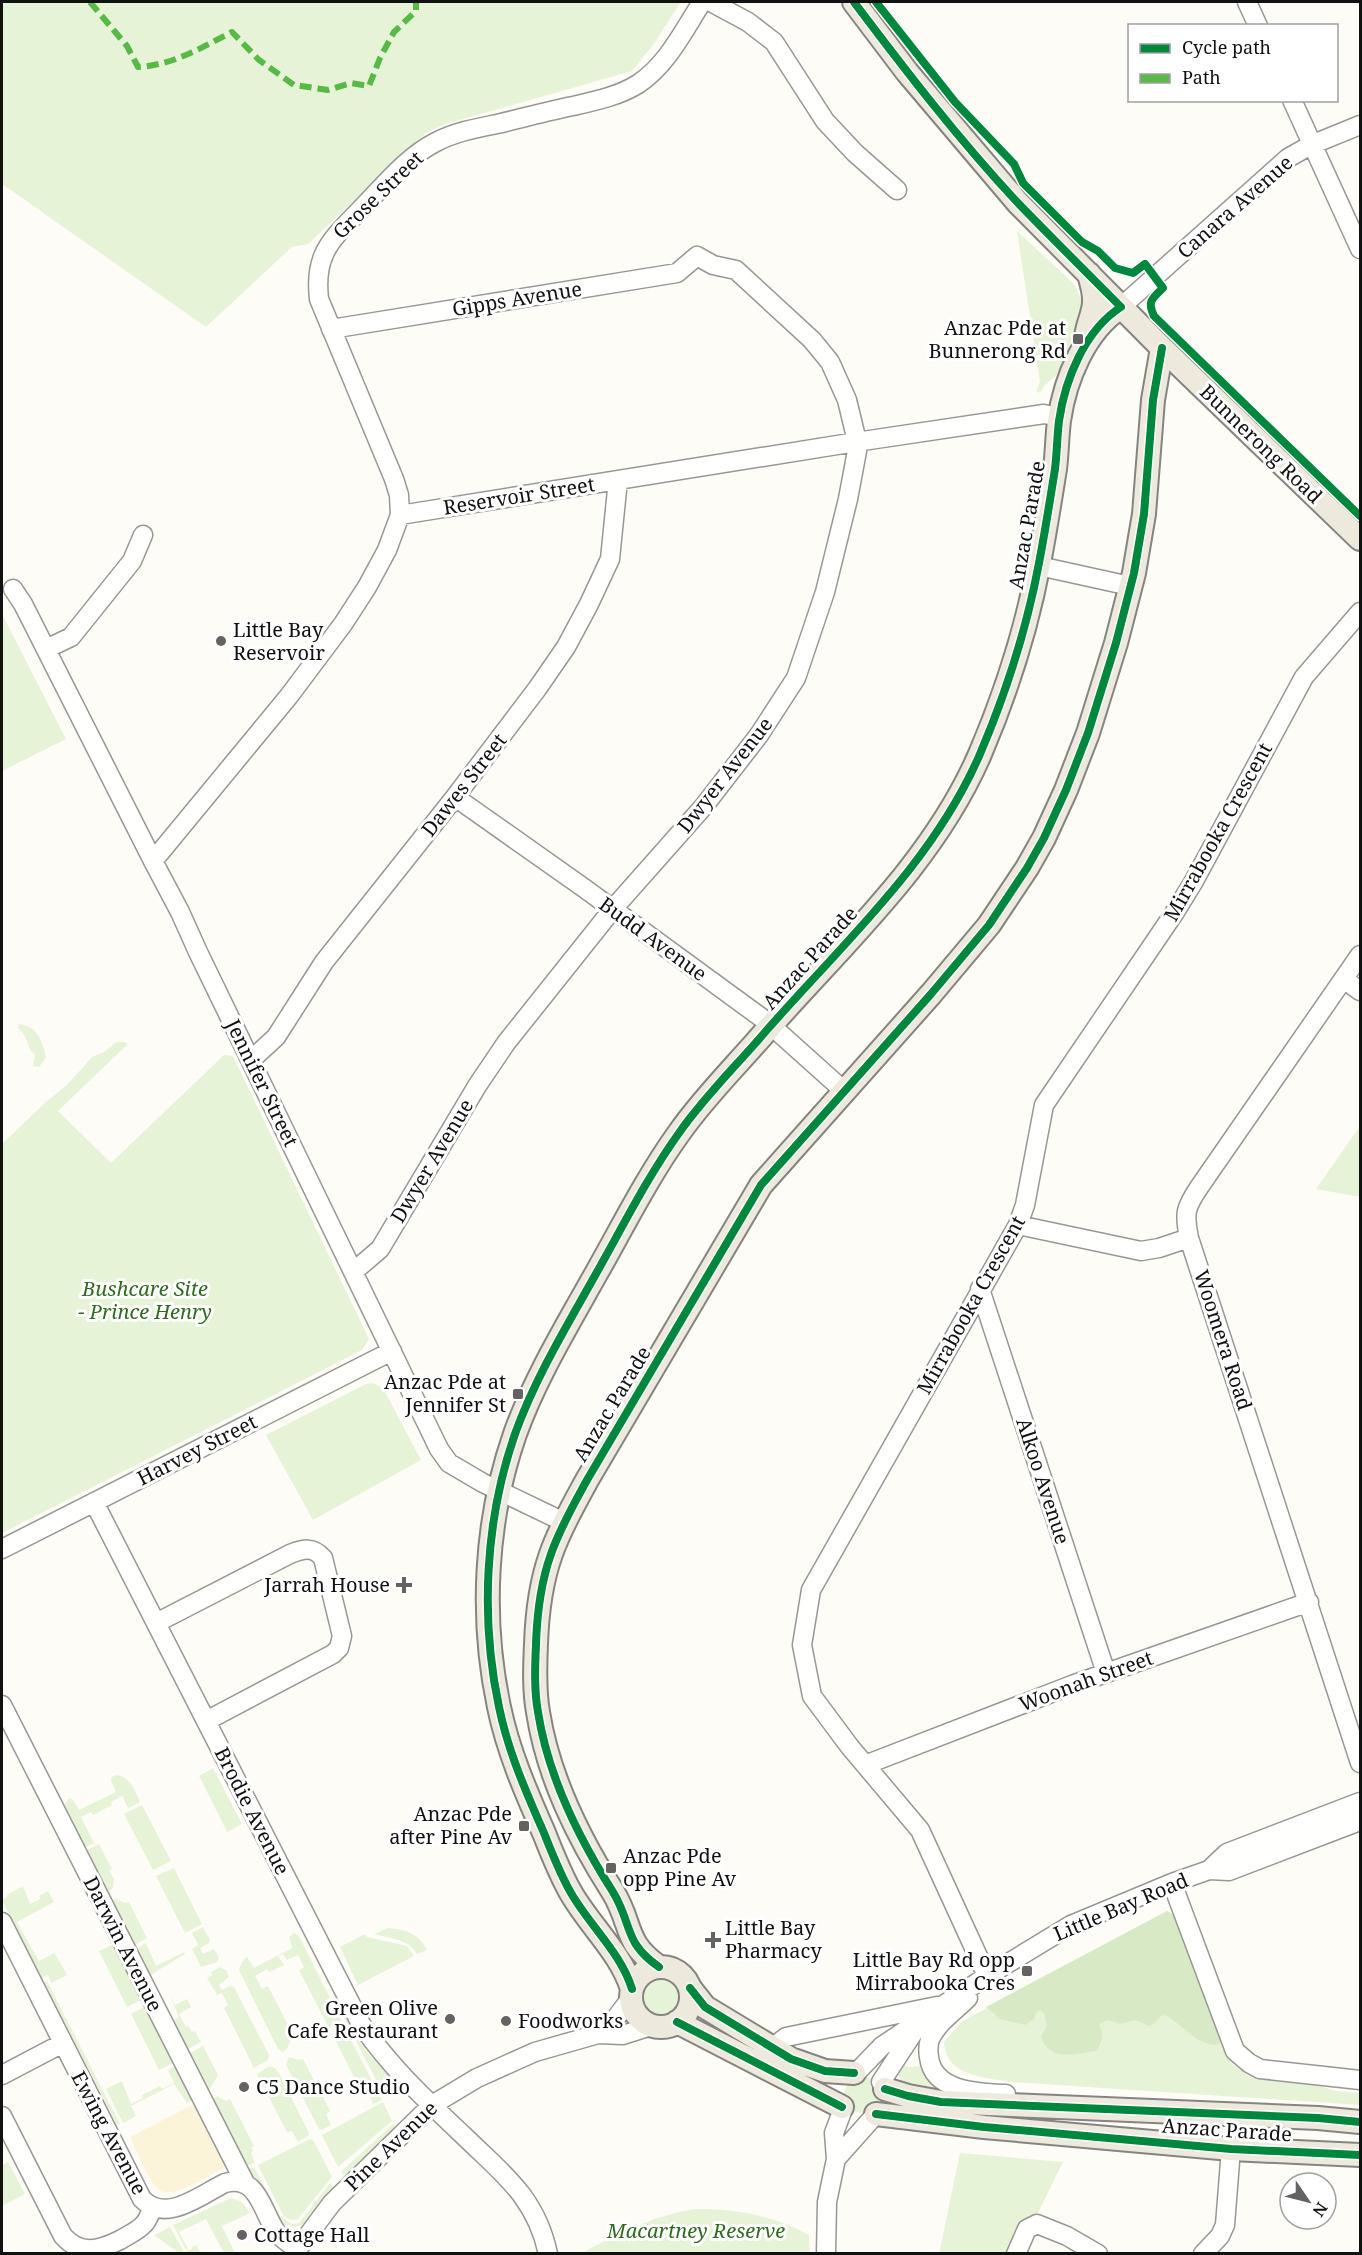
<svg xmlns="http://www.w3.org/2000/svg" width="1362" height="2255" font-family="'Noto Serif',serif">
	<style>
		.green { fill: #e7f3d7 }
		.forest { fill: #d8eac5 }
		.sand { fill: #fcf4d9 }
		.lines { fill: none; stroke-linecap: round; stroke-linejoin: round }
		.minor-casing { stroke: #979795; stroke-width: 21 }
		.major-casing { stroke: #858482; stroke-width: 26 }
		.minor { stroke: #fffffe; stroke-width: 18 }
		.major { stroke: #ede9dc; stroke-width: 22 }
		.quiet { stroke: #58b947; stroke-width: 6; stroke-dasharray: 12 6; stroke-linecap: butt }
		.cycleway-casing { stroke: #fff; stroke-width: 11 }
		.cycleway { stroke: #00873e; stroke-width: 8 }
		.poi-dot { fill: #646362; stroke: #fff; stroke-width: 2 }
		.labels { text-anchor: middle; stroke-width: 6; stroke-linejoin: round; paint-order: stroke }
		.street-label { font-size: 20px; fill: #111; stroke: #fff }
		.poi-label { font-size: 20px; fill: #111; stroke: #fff; text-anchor: end }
		.park-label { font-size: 20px; font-style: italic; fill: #2f6b1f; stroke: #fff }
	</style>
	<rect width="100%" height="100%" fill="#fdfcf7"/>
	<!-- green -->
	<path class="green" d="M2,2H681L653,45L632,71L442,125L426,133L308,244L292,247L206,327L2,184Z
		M1017,231L1074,284L1081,299L1080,317L1060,372L1044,386L1040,393L1036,391L1040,382Z
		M2,617L4,618L66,739L2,771Z
		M19,1024C38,1026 43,1042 46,1058L39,1067L33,1066L35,1055C25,1046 31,1040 18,1028Z
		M116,1042H124L128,1044L58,1111L111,1163L224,1055L233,1056L369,1339L362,1350L2,1533V1144L47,1101L67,1085L92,1057L104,1052Z
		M1360,1126V1197L1316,1189Z
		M372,1383L383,1388L421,1460L313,1520L266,1435L366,1384Z
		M213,1768L242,1824L227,1832L199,1776Z
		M116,1775C131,1777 134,1789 140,1802L123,1811L128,1808L122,1796L111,1802L112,1805L93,1815L91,1812L81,1817L94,1843L82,1849L63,1811L65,1804L69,1798L73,1800L79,1810L116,1792L111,1781L112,1777Z
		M142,1805L171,1861L153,1870L124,1814Z
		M99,1844L112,1869L109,1870L114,1879L113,1888L107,1893L83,1852Z
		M174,1868L202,1924L185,1933L156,1876Z
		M23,1886L30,1904L40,1899L39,1896L48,1891L54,1902L17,1922L39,1961L54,1953L53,1950L67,1975L51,1983L48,1975L42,1978L2,1900L7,1897V1895Z
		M116,1898L124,1903L129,1902L147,1938L131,1947L110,1902Z
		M1167,1911L1174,1915L1226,2054L1233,2065L1250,2076L1310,2083L1336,2091L1360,2093V2105L1013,2082C988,2078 945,2077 944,2042L961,2022Z
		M203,1927L210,1940L209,1943L200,1948L203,1954L214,1949L219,1957L217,1962L201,1967L192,1949L198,1945L192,1933Z
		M388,1928C407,1930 418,1933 427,1950L417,1954C408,1939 390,1938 374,1934Z
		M294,1933L299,1936L342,2022L329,2028L299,1970L304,1967L298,1955L287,1960L283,1954L278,1956L284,1965L269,1972L267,1969L255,1976L262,1989L268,1986L295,2039L290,2041L287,2049L283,2052L278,2049L239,1970L242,1962L247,1957L254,1968L292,1948L289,1937Z
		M365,1934L367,1937L407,1946L414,1956L358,1985L340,1947Z
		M146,1943L156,1966L184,1952L185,1954L149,1976L134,1950Z
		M114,1944L142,1999L127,2007L99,1951Z
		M220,1967L226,1970L229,1977L219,1985L222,1990L230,1986L234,1987L269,2055L268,2060L254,2068L224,2008L228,2005L222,1993L217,1995L207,1978L212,1975L211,1972Z
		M643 1996a18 18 0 1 1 36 0a18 18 0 1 1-36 0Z
		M47,1981L120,2124L117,2125L44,1982Z
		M169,1993L175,2005L187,1999L191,2007L179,2014L186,2027L188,2026L192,2032L195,2031L201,2042L186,2050L170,2022L179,2017Z
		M146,2006L175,2062L159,2070L131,2014Z
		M345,2012L358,2033L355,2036L372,2058L401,2089L385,2097L342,2014Z
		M345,2029L382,2100L373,2104L368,2092L363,2094L333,2036Z
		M203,2046L218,2075L210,2089L205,2088L189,2054Z
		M289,2057L299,2060L303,2059L330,2111L326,2114L331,2125L322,2130L319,2129L286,2065Z
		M902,2065L909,2067L923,2066L950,2090C936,2094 905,2089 898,2076Z
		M176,2066L193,2100L187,2103L174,2084L131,2106L136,2116L123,2123L106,2089L122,2081L131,2104L143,2098L142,2095L160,2086L162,2089L174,2083L168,2070Z
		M270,2066L275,2068L279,2073L309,2133L308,2136L298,2142L292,2131L287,2132L257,2074Z
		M844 2095a18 18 0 1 1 36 0a18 18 0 1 1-36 0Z
		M217,2096L226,2101L230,2099L254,2146L251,2148L253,2151L251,2153L255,2163L245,2166L212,2100Z
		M383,2102L392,2121L338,2167L322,2135Z
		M394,2123L395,2130L349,2175L342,2174L341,2172Z
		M310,2139L313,2140L332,2177L297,2220L288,2219L283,2215L258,2165Z
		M960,2153L1063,2162L1037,2215L1009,2253L939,2254Z
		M8,2162L25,2194L2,2206V2165Z
		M254,2167L281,2217L292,2224L299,2223L330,2183L335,2188C323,2203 300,2244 279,2219C271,2210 268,2196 261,2186C257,2179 249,2176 245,2170Z
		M231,2198L242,2202L250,2213L222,2226L235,2253H224L206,2219L179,2232L188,2249L186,2250L173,2225Z
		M695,2209C735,2208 774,2216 809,2235L810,2253H582C617,2234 655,2215 695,2209Z
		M170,2227L184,2252L192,2249V2247L196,2245L201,2253H179L154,2235Z"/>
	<!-- forest -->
	<path class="forest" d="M1167,1911L1174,1915L1221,2042L1216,2045C1194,2044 1182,2023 1163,2014L1154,2024L1149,2026L1135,2020L1121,2024L1107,2020L1099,2024C1104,2035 1103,2041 1096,2051C1076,2054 1048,2062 1041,2036L1047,2026L1044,2013L1040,2010L1036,2012L1034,2019L1025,2025L1000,2019L986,2007Z"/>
	<!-- sand -->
	<path class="sand" d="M194,2104L227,2166C212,2174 174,2200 159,2190C150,2184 135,2148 130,2137Z"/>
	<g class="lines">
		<!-- minor casing -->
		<g class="minor-casing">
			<path id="minor" d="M711,2L748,22L774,42L825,121L855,153L897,190
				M1247,2L1258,26
				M1292,100L1360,249
				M1121,307L1288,158L1311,145L1360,125
				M331,329L677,273L697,256L713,265L736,270L812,340L830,362L847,400L855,433L857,451L848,499L825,592L796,678L759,735L704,806L612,910L506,1043L477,1086L380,1249L353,1272
				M400,515L856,442L1044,414L1060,417
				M1039,566L1130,586
				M13,589L23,604L153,861L180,912L198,952L439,1449L449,1463L483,1483L564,1522
				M46,649L71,637L132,561L143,535
				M455,797L584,888L766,1021L843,1090
				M153,861L289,696L343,624L367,587L387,550L400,515L399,495L394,479L319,299C314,255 330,241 358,212C382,188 406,157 436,142C455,132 477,128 497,124C523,118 548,111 573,106C595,101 619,96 638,84C667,65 684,30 702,2
				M1360,955L1200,1186C1185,1208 1184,1213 1189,1238L1360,1763
				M1344,979L1360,991
				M251,1060L276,1037L324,962L455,797L537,689L566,647L589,604L610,559L618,480
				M1018,1225L1141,1251L1159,1248L1189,1238
				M980,1289L1106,1673
				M94,1502L361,2024C389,2066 427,2101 464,2136C503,2174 536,2197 548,2254
				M2,1549L392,1351
				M156,1623L290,1554C303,1549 313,1546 323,1558L342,1636L339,1648L333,1654L206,1721
				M2,1705L245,2183
				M865,1765L1072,1685L1309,1602
				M1209,1870L1229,1871L1360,1821
				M1172,1883L1235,2051L1249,2063L1260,2069L1360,2080
				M2,1922L142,2199C166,2224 200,2195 225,2183C257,2174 262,2210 275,2230C280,2238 290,2244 297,2249
				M987,1976L920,1830L850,1747L812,1696L802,1645L811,1590L1018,1225L1025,1205L1044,1105L1175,912L1194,881L1304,677L1360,612
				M968,1998C955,2011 938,2022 930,2039C928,2045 928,2051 929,2057C933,2092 979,2093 1006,2094
				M598,2034L623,2035L651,2026
				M772,2048L786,2037L937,2006
				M857,2072L882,2046L987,1976L1071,1925L1172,1883L1209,1870L1227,1853L1360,1802
				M2,2075L63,2043
				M881,2082L917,2027
				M2,2116L63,2236C80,2255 98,2251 120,2240C128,2235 138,2231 144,2224C148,2220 150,2213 153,2208
				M836,2159L876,2114
				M294,2254L332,2203L432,2105L477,2078L535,2052L598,2034L612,2023L631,1998
				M826,2254L827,2202L836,2159L834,2133L843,2109
				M1016,2254L1027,2229L1037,2224L1067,2236L1098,2254
				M1203,2254L1220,2236L1225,2225L1231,2149"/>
		</g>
		<!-- major casing -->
		<g class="major-casing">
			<path id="major" d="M854,2L907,72L1018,203L1162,348L1360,539
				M1086,339C1086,325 1095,313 1094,299C1094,291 1091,282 1089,274
				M631 1997a30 30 0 1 1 60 0a30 30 0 1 1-60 0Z
				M659,1967C623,1942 633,1925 613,1892C578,1837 548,1777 538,1712C534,1690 535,1666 536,1644C537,1614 541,1582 551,1554C560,1528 574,1504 587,1480L761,1185L931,994L989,925L1027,868L1044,838L1066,790L1088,733L1116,643L1134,573L1144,514L1153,400L1162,348
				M690,1988L705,2007L791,2059L825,2071L854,2073
				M632,1989C621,1953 590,1926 571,1893C560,1874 552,1853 544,1833C526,1792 508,1751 499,1707C480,1618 485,1520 515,1434C535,1378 568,1324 597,1272C623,1226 648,1176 679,1133C704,1097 737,1065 766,1031C843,943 933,863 980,754C1006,693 1027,627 1039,563C1045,532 1050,500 1055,469C1057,453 1057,437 1059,421C1065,379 1085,330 1121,307
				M677,2022L842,2107
				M885,2089L908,2096L941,2102L1318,2118L1360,2122
				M876,2114L984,2127L1231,2149L1360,2155"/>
		</g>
		<!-- minor -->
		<use href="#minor" class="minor"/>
		<!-- major -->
		<use href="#major" class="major"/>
		<!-- quiet -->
		<path class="quiet" d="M90,2L127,46L138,67C173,65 201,48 232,32L259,60L294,85L328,90L351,83L369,86L380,58L394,32L416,11V2"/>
		<!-- cycleway casing -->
		<g class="cycleway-casing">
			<path id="cycleway" d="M876,2L955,102L1014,164L1023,183L1082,242L1098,251L1115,268L1133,273L1145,264L1163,288C1152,299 1147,301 1154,316L1360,516
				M659,1967C623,1942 633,1925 613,1892C578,1837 548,1777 538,1712C534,1690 535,1666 536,1644C537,1614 541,1582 551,1554C560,1528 574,1504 587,1480L761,1185L931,994L989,925L1027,868L1044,838L1066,790L1088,733L1116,643L1134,573L1144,514L1153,400L1162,348
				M690,1988L705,2007L791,2059L825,2071L854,2073
				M632,1989C621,1953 590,1926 571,1893C560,1874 552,1853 544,1833C526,1792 508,1751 499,1707C480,1618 485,1520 515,1434C535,1378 568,1324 597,1272C623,1226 648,1176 679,1133C704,1097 737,1065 766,1031C843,943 933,863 980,754C1006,693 1027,627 1039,563C1045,532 1050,500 1055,469C1057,453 1057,437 1059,421C1065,379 1085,330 1121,307C1087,273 1052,238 1018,203C959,140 906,71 854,2
				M677,2022L842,2107
				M885,2089L908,2096L941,2102L1318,2118L1360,2122
				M876,2114L984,2127L1231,2149L1360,2155"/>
		</g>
		<!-- cycleway -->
		<use href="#cycleway" class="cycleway"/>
	</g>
	<!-- markers -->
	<g class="poi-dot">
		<rect x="1072" y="333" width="12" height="12" rx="3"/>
		<circle cx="221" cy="641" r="6"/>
		<rect x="512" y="1388" width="12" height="12" rx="3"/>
		<path d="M401 1576h6v6h6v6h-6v6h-6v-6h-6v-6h6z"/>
		<rect x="518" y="1820" width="12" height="12" rx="3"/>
		<rect x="605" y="1862" width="12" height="12" rx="3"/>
		<path d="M710 1931h6v6h6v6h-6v6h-6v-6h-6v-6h6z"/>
		<rect x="1021" y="1965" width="12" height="12" rx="3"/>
		<circle cx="450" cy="2019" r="6"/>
		<circle cx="506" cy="2021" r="6"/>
		<circle cx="244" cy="2087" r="6"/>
		<circle cx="242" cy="2235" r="6"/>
	</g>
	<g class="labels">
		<!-- street labels -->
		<g class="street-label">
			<text transform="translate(378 195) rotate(-44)" y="7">Grose Street</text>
			<text transform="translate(1235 207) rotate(-41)" y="7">Canara Avenue</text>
			<text transform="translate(517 299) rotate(-9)" y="7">Gipps Avenue</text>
			<text transform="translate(1261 444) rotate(44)" y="7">Bunnerong Road</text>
			<text transform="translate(519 496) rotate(-9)" y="7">Reservoir Street</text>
			<text transform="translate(1027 525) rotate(-80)" y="7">Anzac Parade</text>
			<text transform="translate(725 775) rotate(-52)" y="7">Dwyer Avenue</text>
			<text transform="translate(464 785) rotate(-52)" y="7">Dawes Street</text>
			<text transform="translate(1218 832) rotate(-61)" y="7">Mirrabooka Crescent</text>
			<text transform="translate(653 939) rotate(36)" y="7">Budd Avenue</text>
			<text transform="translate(810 958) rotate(-48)" y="7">Anzac Parade</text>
			<text transform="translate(262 1083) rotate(64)" y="7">Jennifer Street</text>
			<text transform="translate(432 1161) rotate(-59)" y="7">Dwyer Avenue</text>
			<text transform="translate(971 1305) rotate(-61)" y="7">Mirrabooka Crescent</text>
			<text transform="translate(1223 1340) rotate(72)" y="7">Woomera Road</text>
			<text transform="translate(612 1404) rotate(-59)" y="7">Anzac Parade</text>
			<text transform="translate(197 1450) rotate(-27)" y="7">Harvey Street</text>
			<text transform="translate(1043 1481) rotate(72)" y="7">Alkoo Avenue</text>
			<text transform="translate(1086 1681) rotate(-20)" y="7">Woonah Street</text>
			<text transform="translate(252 1811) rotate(63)" y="7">Brodie Avenue</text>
			<text transform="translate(1121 1907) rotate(-23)" y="7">Little Bay Road</text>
			<text transform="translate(123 1944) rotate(63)" y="7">Darwin Avenue</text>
			<text transform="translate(1227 2130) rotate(4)" y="7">Anzac Parade</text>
			<text transform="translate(109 2133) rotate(62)" y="7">Ewing Avenue</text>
			<text transform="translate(391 2146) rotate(-44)" y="7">Pine Avenue</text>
		</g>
		<!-- poi labels -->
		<g class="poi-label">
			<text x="1066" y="335">Anzac Pde at<tspan x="1066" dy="23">Bunnerong Rd</tspan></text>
			<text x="233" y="637" text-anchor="start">Little Bay<tspan x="233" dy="23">Reservoir</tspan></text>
			<text x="506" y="1389">Anzac Pde at<tspan x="506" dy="23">Jennifer St</tspan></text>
			<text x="390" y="1592">Jarrah House</text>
			<text x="512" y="1821">Anzac Pde<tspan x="512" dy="23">after Pine Av</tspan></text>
			<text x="623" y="1863" text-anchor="start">Anzac Pde<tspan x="623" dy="23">opp Pine Av</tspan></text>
			<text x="725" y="1935" text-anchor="start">Little Bay<tspan x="725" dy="23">Pharmacy</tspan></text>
			<text x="1015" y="1967">Little Bay Rd opp<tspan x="1015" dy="23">Mirrabooka Cres</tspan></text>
			<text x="438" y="2015">Green Olive<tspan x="438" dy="23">Cafe Restaurant</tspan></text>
			<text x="518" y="2028" text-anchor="start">Foodworks</text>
			<text x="256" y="2094" text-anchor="start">C5 Dance Studio</text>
			<text x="254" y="2242" text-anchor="start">Cottage Hall</text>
		</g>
		<!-- park labels -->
		<g class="park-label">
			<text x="145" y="1296">Bushcare Site<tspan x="145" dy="23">- Prince Henry</tspan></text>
			<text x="696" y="2238">Macartney Reserve</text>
		</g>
	</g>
	<!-- border -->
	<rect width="1362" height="2255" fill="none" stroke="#111111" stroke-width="6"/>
	<!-- legend -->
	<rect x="1128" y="24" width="210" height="78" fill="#ffffff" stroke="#a0a0a0" stroke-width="1.5"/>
	<rect x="1140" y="44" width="30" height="9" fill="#00873e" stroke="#a0a0a0" stroke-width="1.5"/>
	<text x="1182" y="54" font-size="18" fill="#111111">Cycle path</text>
	<rect x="1140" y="74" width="30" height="9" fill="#58b947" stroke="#a0a0a0" stroke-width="1.5"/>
	<text x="1182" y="84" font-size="18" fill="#111111">Path</text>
	<!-- north arrow -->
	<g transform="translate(1308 2201) rotate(125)"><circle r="28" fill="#ffffff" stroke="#a0a0a0" stroke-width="1.5"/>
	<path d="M0-4.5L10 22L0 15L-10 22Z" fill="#646362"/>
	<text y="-9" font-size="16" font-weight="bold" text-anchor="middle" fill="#111111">N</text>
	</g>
</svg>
